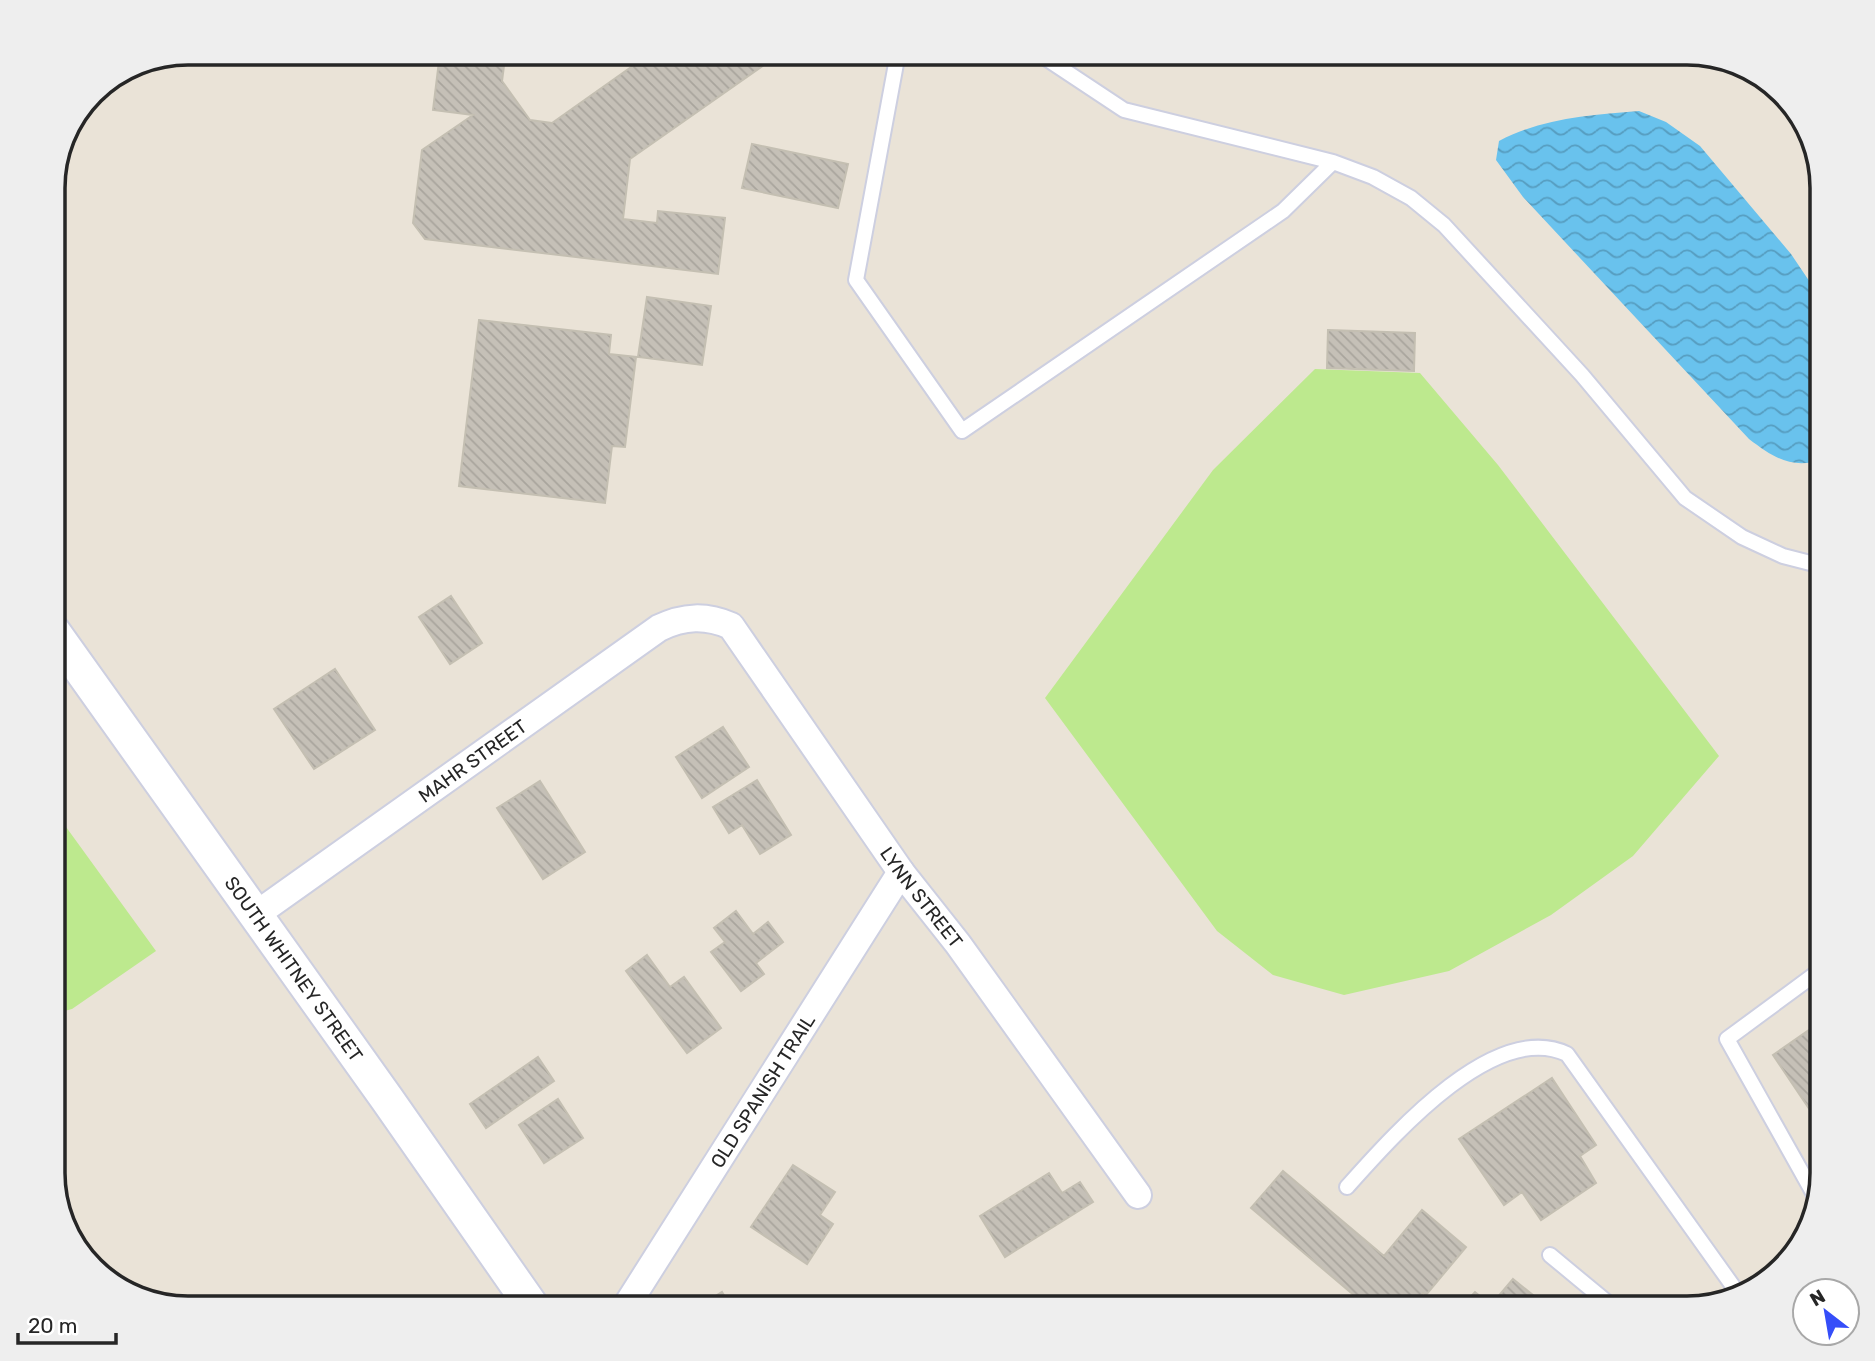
<svg xmlns="http://www.w3.org/2000/svg" width="1875" height="1361" font-family="Rubik,sans-serif">
	<style>
		.pitch { fill: #bde98e }
		.water { fill: url(#water-waves) }
		.building { fill: url(#building-back-hatch); stroke: #c4bfb2; stroke-width: 2 }
		.lines { fill: none; stroke-linecap: round; stroke-linejoin: round }
		.service-casing { stroke: #cdcfe0; stroke-width: 18 }
		.minor-casing { stroke: #cdcfe0; stroke-width: 30 }
		.tertiary-casing { stroke: #cdcfe0; stroke-width: 37 }
		.service { stroke: #fff; stroke-width: 14 }
		.minor { stroke: #fff; stroke-width: 26 }
		.tertiary { stroke: #fff; stroke-width: 33 }
		.labels { text-anchor: middle; stroke-width: 5; stroke-linejoin: round; paint-order: stroke }
		.street-label { font-size: 19px; fill: #262626; stroke: #fff }
		.rim { fill: none; stroke: #262626; stroke-width: 3.5 }
	</style>
	<defs>
		<pattern id="water-waves" width="16" height="10" patternUnits="userSpaceOnUse" patternTransform="scale(1.75)"><rect width="16" height="10" fill="#69c2ed"/><path d="M0 5q4-4 8 0t8 0" fill="none" stroke="#569dc0"/></pattern>
		<pattern id="building-back-hatch" width="6" height="6" patternUnits="userSpaceOnUse" patternTransform="scale(1.75)"><rect width="6" height="6" fill="#c5c0b7"/><path d="M-1 5l2 2M0 0l6 6M5-1l2 2" fill="none" stroke="#a9a59d"/></pattern>
	</defs>
	<rect width="100%" height="100%" fill="#eae3d7"/>
	<!-- pitch -->
	<path class="pitch" d="M1315,369L1420,373L1498,465L1719,756L1633,856L1551,915L1449,971L1344,995L1273,975L1217,931L1045,698L1213,470Z
		M53,809L156,951L72,1009L53,1014Z"/>
	<!-- water -->
	<path class="water" d="M1639,111L1666,122L1700,146L1791,254L1822,300V460C1791,469 1774,458 1749,439L1523,197L1496,160L1499,141C1543,118 1590,115 1639,111Z"/>
	<!-- building -->
	<path class="building" d="M440,53H512L505,58L502,81L530,120L552,123L651,53H781L630,159L623,219L657,223L658,211L725,218L718,274L425,239L413,223L422,150L473,115L433,110Z
		M752,144L848,164L838,208L742,188Z
		M647,297L711,306L702,365L638,357Z
		M479,320L611,335L609,354L636,357L625,447L612,446L605,503L459,486Z
		M1328,330L1415,333L1414,371L1327,368Z
		M451,596L482,643L450,664L419,617Z
		M335,669L375,730L314,769L274,709Z
		M723,727L749,767L702,798L676,757Z
		M757,780L791,835L760,854L742,825L729,833L713,807Z
		M540,781L585,852L543,879L497,808Z
		M736,911L753,934L768,922L783,942L756,963L764,974L741,991L711,952L725,942L714,928Z
		M647,955L670,987L684,977L721,1028L687,1053L626,971Z
		M1822,1021V1128L1773,1055Z
		M538,1057L554,1081L486,1128L470,1104Z
		M1552,1078L1596,1145L1580,1156L1596,1183L1541,1220L1522,1192L1504,1205L1459,1139Z
		M558,1099L583,1138L544,1163L519,1125Z
		M793,1165L835,1192L820,1215L833,1224L807,1264L751,1227Z
		M1283,1171L1384,1256L1422,1210L1466,1247L1426,1295L1423,1293L1409,1308H1369L1251,1208Z
		M1049,1173L1062,1193L1080,1182L1093,1202L1005,1257L980,1216Z
		M1513,1279L1549,1308H1460L1475,1292L1491,1305Z
		M722,1292L732,1308H697Z"/>
	<g class="lines">
		<!-- service casing -->
		<g class="service-casing">
			<path id="service" d="M898,53L856,280L962,431L1283,211L1333,162
				M1038,53L1124,110L1333,162L1373,177L1411,198L1444,225L1582,375L1685,498L1742,537L1783,556L1822,566
				M1347,1187C1391,1138 1494,1019 1567,1054L1740,1296
				M1815,1196L1727,1039L1822,969
				M1550,1255L1614,1308"/>
		</g>
		<!-- minor casing -->
		<g class="minor-casing">
			<g id="minor">
				<path id="s1" d="M254,916L659,628C684,616 706,615 731,626L901,872L958,944L1138,1195"/>
				<path id="s2" d="M625,1308L901,872"/>
			</g>
		</g>
		<!-- tertiary casing -->
		<g class="tertiary-casing">
			<g id="tertiary">
				<path id="s3" d="M53,631L387,1099L533,1308"/>
			</g>
		</g>
		<!-- service -->
		<use href="#service" class="service"/>
		<!-- minor -->
		<use href="#minor" class="minor"/>
		<!-- tertiary -->
		<use href="#tertiary" class="tertiary"/>
	</g>
	<g class="labels">
		<!-- street labels -->
		<g class="street-label">
			<text dy="7" stroke="none"><textPath href="#s1" startOffset="268">MAHR STREET</textPath></text>
			<text dy="7" stroke="none"><textPath href="#s1" startOffset="903">LYNN STREET</textPath></text>
			<text dy="7" stroke="none"><textPath href="#s3" startOffset="415">SOUTH WHITNEY STREET</textPath></text>
			<text dy="7" stroke="none"><textPath href="#s2" startOffset="257">OLD SPANISH TRAIL</textPath></text>
		</g>
	</g>
	<!-- crop -->
	<path d="M0 0H1875V1361H0ZM188 65H1687A123 123 0 0 1 1810 188V1173A123 123 0 0 1 1687 1296H188A123 123 0 0 1 65 1173V188A123 123 0 0 1 188 65Z" fill="#eee" fill-rule="evenodd"/>
	<path class="rim" d="M188 65H1687A123 123 0 0 1 1810 188V1173A123 123 0 0 1 1687 1296H188A123 123 0 0 1 65 1173V188A123 123 0 0 1 188 65Z"/>
	<!-- north arrow -->
	<g transform="translate(1826 1312) rotate(329)"><circle r="33" fill="#ffffff" stroke="#a8a8a8" stroke-width="2"/>
	<path d="M0-5L12 26L0 18L-12 26Z" fill="#354ef9"/>
	<text y="-10" font-size="19" font-weight="bold" text-anchor="middle" fill="#262626">N</text>
	</g>
	<!-- scale -->
	<path d="M18 1333v10h98v-10" fill="none" stroke="#262626" stroke-width="3.5"/>
	<text x="28" y="1333" font-size="21" fill="#262626" stroke="#ffffff" stroke-width="5" paint-order="stroke">20 m</text>
</svg>
